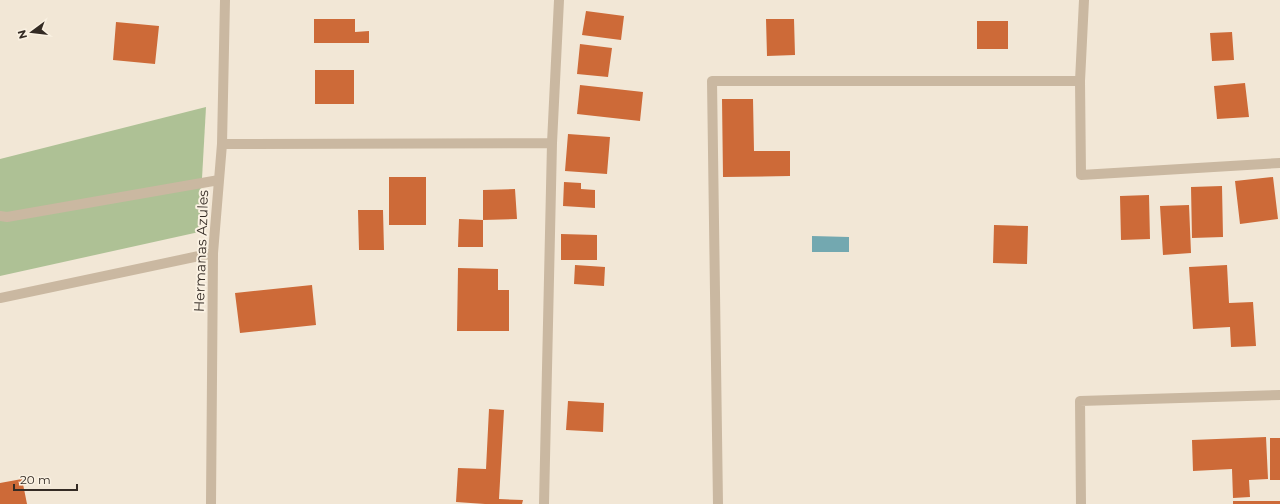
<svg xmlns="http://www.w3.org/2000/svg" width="1280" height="504" font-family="Montserrat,sans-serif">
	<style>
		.green { fill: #aec195 }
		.water { fill: #73a8b0 }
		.building { fill: #cd6a38 }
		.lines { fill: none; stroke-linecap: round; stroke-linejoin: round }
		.minor { stroke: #cab8a1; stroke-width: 10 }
		.labels { text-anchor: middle; stroke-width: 4; stroke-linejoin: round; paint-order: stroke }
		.street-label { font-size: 14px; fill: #342b24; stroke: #faf1e2 }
	</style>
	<rect width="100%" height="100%" fill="#f2e7d6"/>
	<!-- green -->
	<path class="green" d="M206,107L199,232L0,276V159Z"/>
	<!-- water -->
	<path class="water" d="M812,236L849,237V252H812Z"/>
	<!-- building -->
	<path class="building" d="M586,11L624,16L621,40L582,35Z
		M314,19H355V32L369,31V43H314Z
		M766,19H794L795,55L767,56Z
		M977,21H1008V49H977Z
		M116,22L159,26L155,64L113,60Z
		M1232,32L1234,60L1212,61L1210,33Z
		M580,44L612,48L608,77L577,74Z
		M315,70H354V104H315Z
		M1245,83L1249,117L1217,119L1214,86Z
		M580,85L643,92L640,121L577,114Z
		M722,99H753L754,151H790V176L723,177Z
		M568,134L610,137L607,174L565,171Z
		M389,177H426V225H389Z
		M1273,177L1278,219L1240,224L1235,181Z
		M564,182L581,183V189L595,190V208L563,206Z
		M1222,186L1223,237L1192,238L1191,187Z
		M515,189L517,219L483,220V190Z
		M1149,195L1150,239L1121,240L1120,196Z
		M1189,205L1191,253L1163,255L1160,206Z
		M358,210H383L384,250H359Z
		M459,219L483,220V247H458Z
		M994,225L1028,226L1027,264L993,263Z
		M561,234L597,235V260H561Z
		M575,265L605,267L604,286L574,284Z
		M1227,265L1229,303L1253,302L1256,346L1231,347L1230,327L1193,329L1189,267Z
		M458,268L498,269V290H509V331H457Z
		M312,285L316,325L240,333L235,293Z
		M568,401L604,403L603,432L566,430Z
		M489,409L504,410L499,499L523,500L522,504H485L456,502L458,468L486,469Z
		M1266,437L1268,479L1249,480L1250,497L1233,498L1232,469L1193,471L1192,440Z
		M1270,438H1280V480H1270Z
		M22,479L27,504H0V483Z
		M1233,501H1280V504H1233Z"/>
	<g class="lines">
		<!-- minor -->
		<path class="minor" d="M1084,0L1080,81L1081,175L1280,163
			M222,144L552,143
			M0,216L7,217L219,180
			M0,298L213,253
			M211,504L213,253L222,144L225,0
			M544,504L552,143L559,0
			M718,504L712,81H1080
			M1081,504L1080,401L1280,395"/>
	</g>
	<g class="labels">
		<!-- street labels -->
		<g class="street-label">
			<text transform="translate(201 251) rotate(-88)" y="5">Hermanas Azules</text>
		</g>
	</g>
	<!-- north arrow -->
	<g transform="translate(32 32) rotate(255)" stroke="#faf1e2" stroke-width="3" paint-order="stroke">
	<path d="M0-3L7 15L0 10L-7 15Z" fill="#342b24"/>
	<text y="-6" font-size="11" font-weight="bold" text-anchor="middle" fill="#342b24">N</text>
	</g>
	<!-- scale -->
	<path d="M14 484v6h63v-6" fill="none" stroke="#342b24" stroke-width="2"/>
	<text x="20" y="484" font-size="12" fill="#342b24" stroke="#faf1e2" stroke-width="3" paint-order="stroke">20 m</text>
</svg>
